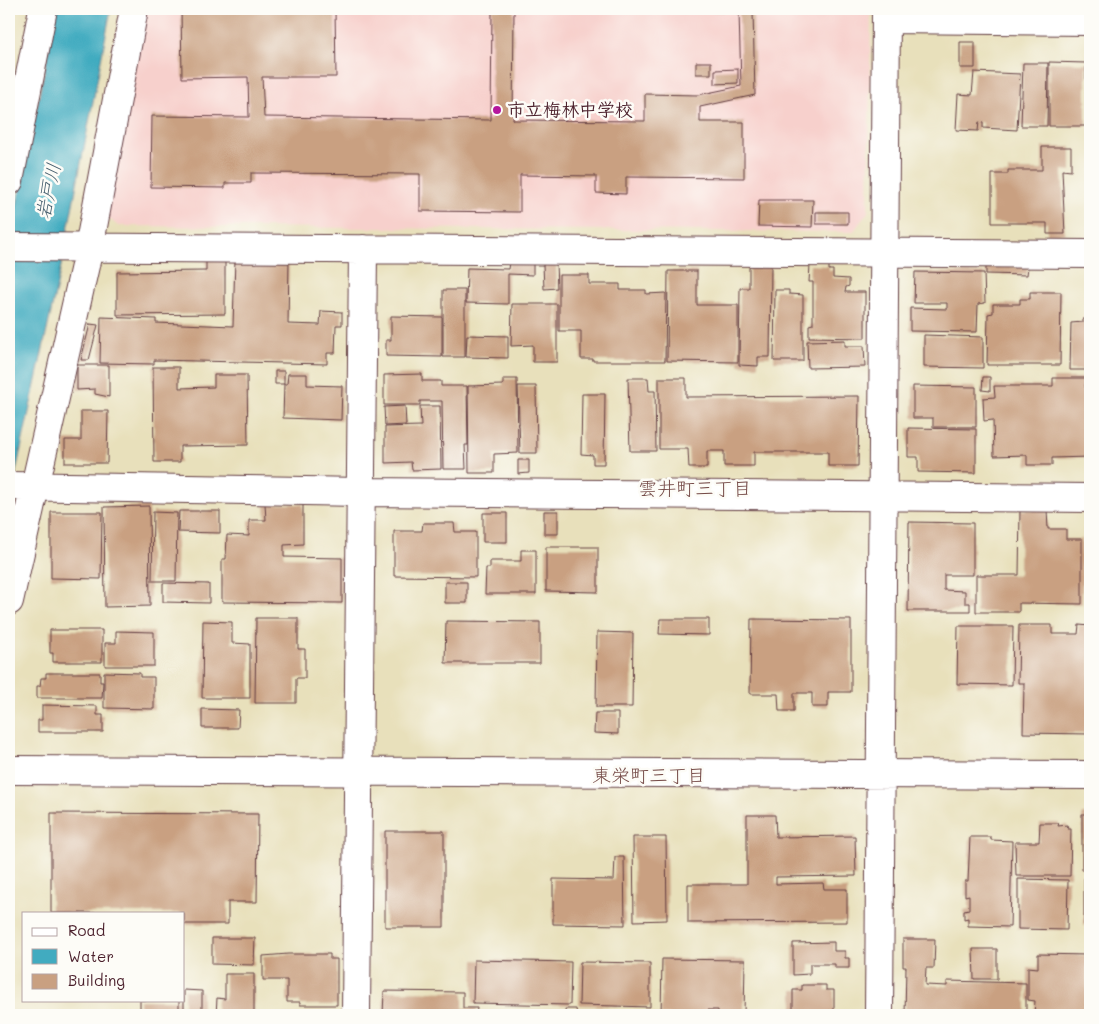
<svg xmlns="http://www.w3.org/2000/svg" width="1099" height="1024" font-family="Mali,'Klee One',sans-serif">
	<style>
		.built { fill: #f7d0cc }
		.water { fill: #41abc0; stroke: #466576 }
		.building { fill: #c9a081 }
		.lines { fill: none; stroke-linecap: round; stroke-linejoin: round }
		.minor-casing { stroke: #623c41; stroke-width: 30 }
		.minor { stroke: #fff; stroke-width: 28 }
		.poi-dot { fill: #b5179e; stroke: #fdfcf7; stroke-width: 2 }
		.labels { text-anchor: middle; stroke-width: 5; stroke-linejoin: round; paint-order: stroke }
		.poi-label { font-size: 18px; font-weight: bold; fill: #4a1f2b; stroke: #fdfcf7; text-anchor: start }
		.water-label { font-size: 19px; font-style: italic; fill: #465e6e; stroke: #fdfcf7 }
		.neighbourhood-label { font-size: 19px; fill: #764c49; stroke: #fdfcf7 }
	</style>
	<rect width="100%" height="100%" fill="#fdfcf7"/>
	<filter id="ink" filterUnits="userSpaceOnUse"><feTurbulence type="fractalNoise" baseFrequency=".02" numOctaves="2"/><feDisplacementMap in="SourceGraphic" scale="10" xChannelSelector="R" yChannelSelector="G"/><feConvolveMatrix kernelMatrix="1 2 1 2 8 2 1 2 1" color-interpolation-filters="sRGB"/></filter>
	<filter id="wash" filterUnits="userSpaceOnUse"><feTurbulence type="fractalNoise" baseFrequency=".0096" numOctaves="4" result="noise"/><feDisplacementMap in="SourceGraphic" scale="20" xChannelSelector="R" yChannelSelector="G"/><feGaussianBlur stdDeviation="1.12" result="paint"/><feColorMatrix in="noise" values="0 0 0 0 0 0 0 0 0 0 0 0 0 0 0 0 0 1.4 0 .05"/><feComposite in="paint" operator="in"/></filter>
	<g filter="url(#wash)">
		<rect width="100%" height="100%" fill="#e8e0bb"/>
		<!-- built -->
		<path class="built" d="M146,9H871L868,212L853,232L118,226L103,213Z"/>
		<!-- water -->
		<path class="water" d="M57,9H111L60,271L9,503V243Z"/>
		<g id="blocks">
			<!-- building -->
			<path class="building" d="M181,9H335L336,77H262L264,117L491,120L492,9H514L513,120L645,121V94L698,95L741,86L739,12L642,11V9H837V13L753,12L755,95L700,107V122H744V178L626,177V194L596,193V176L520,175V212L420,211V174L251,173V183H225V188L151,187L152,116L249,117L248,77L182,78Z
				M960,42H975V68H960Z
				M696,62H711V74H696Z
				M1049,62L1086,63V126H1049Z
				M1023,63H1048L1047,126H1021Z
				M738,69V83L715,84V70Z
				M974,72L1020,74L1017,130L983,128V123L979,122L978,131L956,130L958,94L972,95Z
				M1042,147H1071V171L1062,170L1065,234H1047V223H992V174H1008V170H1042Z
				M759,200H813L812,227L758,226Z
				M816,212H848V224H816Z
				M206,259H225V314L117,315V272L206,271Z
				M235,259L289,260L288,324L320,325L321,311L342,312V325H336L335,353H327V364L154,360V364L100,363L101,317L156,319V323L233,326Z
				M509,263H533V275L508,274V304L466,303L467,268L508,269Z
				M556,263L557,288L544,289L543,264Z
				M749,264L771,265L770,357H758V366L739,365L740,288H749Z
				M810,265L829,266V270H833V278L849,279V286L846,287L845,292H865V338L809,337V325L813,324V282H809Z
				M986,267H1028L1027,275L986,274Z
				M668,271H697V305H738V362L667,361Z
				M915,272L984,273L985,303L978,304L977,332L910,331V308L947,309V303H914Z
				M559,275H589V284H620V290H646V294L666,293L665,361H593V359H581V331H559Z
				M443,290H465V357H443Z
				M775,290H789V294L803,295V361H774Z
				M1030,292H1061L1060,365H987L988,314L993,313V304H1020V299H1030Z
				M512,304H557V362H533V345L511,346Z
				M391,316L442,317V357L386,356V340H391Z
				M1083,319H1090V370H1070L1071,323L1083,322Z
				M90,324L98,325L89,360H81Z
				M467,335L508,336V358L466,357Z
				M924,335L983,337V368L924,367Z
				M845,340V346H864L865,367L808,368L807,341Z
				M77,365H109V397L95,394V389L77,390Z
				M153,367H179V388L214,387V375H247L248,445L180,446V462H154Z
				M275,371H284V384H275Z
				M288,374H307V385L342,386L341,420L283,418L284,384H287Z
				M422,374V381H441V386H467L468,445H465L466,469H443L442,401H420V405H384V375Z
				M983,377H990V391L982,390Z
				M628,378H648L649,391H655L656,451H630Z
				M659,378H686V397L859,396L858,466H828V452H754V466H724V451H707V468H689L688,449H659Z
				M1053,378H1086L1085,387H1090V457L1052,458V465H1027V455L994,456L993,420L984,421L983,398L995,397L994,386H1053Z
				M503,379H517L518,453L494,454V473H469L468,386L503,385Z
				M518,386H536L537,453H520Z
				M913,386L976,387V427H933V418H913Z
				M582,394H605L604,464H593V455L581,454Z
				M405,406L406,425L385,426L384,407Z
				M420,406H440L441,469L412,470L411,462L385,463V427L421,426Z
				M81,411H108L107,463H65V440H81Z
				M908,428L976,429V473L918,472V457H908Z
				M518,460H529V473L518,474Z
				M265,504H303V544L284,545V557L342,558V603L222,602V559H226L227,535L249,536V520H266Z
				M149,506L150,606L105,607L104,507Z
				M1020,510H1047L1048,529H1066V539H1082V604L1019,603V612H976V575H1019Z
				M179,511H220V533L178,532Z
				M544,511H558V534H544Z
				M51,512H102L101,579L51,578Z
				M153,512L177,513L176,581H152Z
				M483,513H507V542H483Z
				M1088,513H1090V541H1088Z
				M909,522L973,523V575H944V590L965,591V603H970V611H908Z
				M423,523H454L455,532H476V577L394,576V531H422Z
				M546,547H598V592L546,591Z
				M521,550H536V594H485L486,568H490V561H521Z
				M445,582H467V603H445Z
				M163,583L209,584V603L163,602Z
				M256,618H298V649H305V678H296V703H255Z
				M660,619H709V635L659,634Z
				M751,619L851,620V692H828V707H812V693H794V711H779L778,694H750Z
				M203,621L232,622V643L250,644V698H202Z
				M446,621L540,622V663H445Z
				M1019,625H1052V634H1078L1079,625L1090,626V734L1023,733L1024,683H1018Z
				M958,626H1013L1012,685L957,684Z
				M50,630H102V662H53V653H50Z
				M116,631L154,632V666H105V643H116Z
				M597,632L633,633L632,707H596Z
				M104,672L140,673V677H154V709L104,708Z
				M46,673H100V682H103L102,698H37V686H40L41,678H46Z
				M42,705L97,706V715H103V732H38V720H42Z
				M202,709L239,710L238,728H202Z
				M595,713H618V734L594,733Z
				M51,813L258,814L257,902H228V924H184V913H51Z
				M1082,814H1090V870H1082Z
				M747,815H775L776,837L855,836L856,876L776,877V884L823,883L824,889H847V922L688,923V884H747Z
				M1040,823H1059L1058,826L1067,825L1068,829H1071L1070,876H1016L1015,842H1039Z
				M385,831H444V927H385Z
				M633,837H666L667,920L634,921Z
				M970,837H991V840L1012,841L1010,927L968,926V918L964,919V910L969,909V895L965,896V881H968Z
				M615,857H624L625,925L553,924V879L614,880Z
				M1084,878H1090V926L1084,925Z
				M1018,879L1068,880L1067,930L1018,929Z
				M212,938H255L254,965L212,964Z
				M903,939H935L934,968H926L925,985L947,986V981L1026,983V1015H905L906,967H903Z
				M1088,941H1090V969H1088Z
				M834,942V951H845V958H849V968H835V964H810V974L793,975V943Z
				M973,949H997V979H974Z
				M288,954H330V959H337V1005H300V1002H287V980H263V956Z
				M1038,954L1087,955V1015H1034L1035,1001L1028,1000V967L1038,968Z
				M662,959L745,960L744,1015H718V1010H708V1015H661Z
				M474,960L571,962L570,1005L473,1003Z
				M580,962L650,963V1007L579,1005Z
				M225,974H254V1015H216L217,998L225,999Z
				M802,985H826V990H834V1015H793V990H802Z
				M184,990L202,991V1015H184Z
				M384,991L463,992V1008H477L476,1015H383Z
				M140,1000H179V1015H140Z
				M565,1009H576L577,1015H566Z"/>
		</g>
	</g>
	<g filter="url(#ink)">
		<use href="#blocks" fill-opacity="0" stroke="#623c41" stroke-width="1"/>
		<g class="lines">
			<!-- minor casing -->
			<g class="minor-casing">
				<path id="minor" d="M886,19L1090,21
					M9,181L43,9
					M9,247L1090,254
					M9,486L361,492L1090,498
					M9,601L89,248L134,9
					M9,770L1090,775
					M356,1015L363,249
					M879,1015L886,9"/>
			</g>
			<!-- minor -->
			<use href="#minor" class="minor"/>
		</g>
	</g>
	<!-- markers -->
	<circle class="poi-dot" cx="497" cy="110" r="5"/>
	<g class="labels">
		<!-- poi labels -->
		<g class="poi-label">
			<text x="507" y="116">市立梅林中学校</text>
		</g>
		<!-- water labels -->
		<g class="water-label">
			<text transform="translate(48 191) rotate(-78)" y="7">岩戸川</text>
		</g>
		<!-- neighbourhood labels -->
		<g class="neighbourhood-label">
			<text x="695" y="495">雲井町三丁目</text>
			<text x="649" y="782">東栄町三丁目</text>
		</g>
	</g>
	<!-- margin -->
	<rect width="1099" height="1024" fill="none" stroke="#fdfcf7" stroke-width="30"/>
	<!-- legend -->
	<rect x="22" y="912" width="162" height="90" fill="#fdfcf7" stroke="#b5a4a5"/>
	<rect x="32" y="928" width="25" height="8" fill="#ffffff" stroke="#b5a4a5"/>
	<text x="68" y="936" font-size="15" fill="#4a1f2b">Road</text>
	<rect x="32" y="949" width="25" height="15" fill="#41abc0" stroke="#b5a4a5"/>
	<text x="68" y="962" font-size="15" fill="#4a1f2b">Water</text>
	<rect x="32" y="974" width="25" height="15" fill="#c9a081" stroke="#b5a4a5"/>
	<text x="68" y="986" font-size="15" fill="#4a1f2b">Building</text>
</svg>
